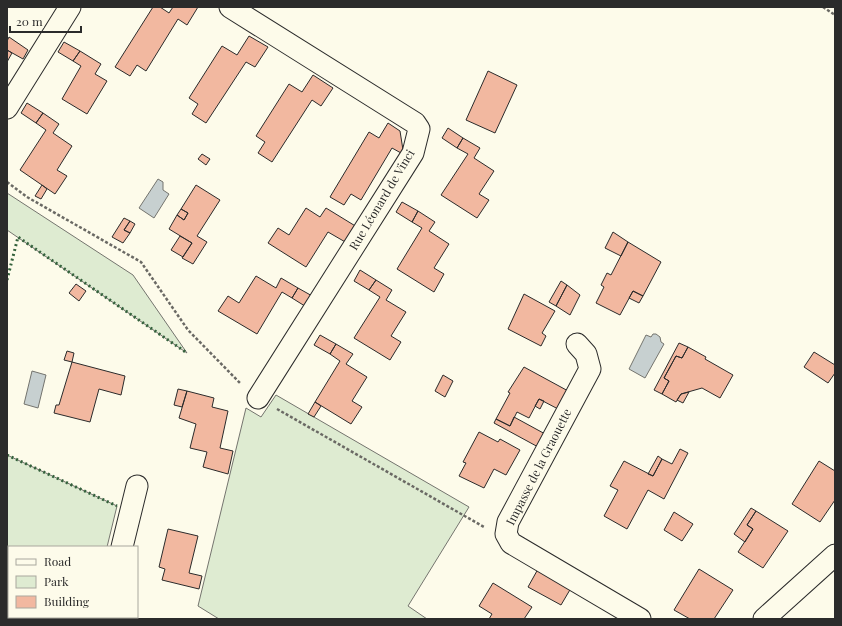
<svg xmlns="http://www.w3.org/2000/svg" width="842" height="626" font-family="'Playfair Display',serif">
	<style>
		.green { fill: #deebd1; stroke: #74746e }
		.water { fill: #c7d0d0; stroke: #74746e }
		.building { fill: #f2b8a0; stroke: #2b2b2b }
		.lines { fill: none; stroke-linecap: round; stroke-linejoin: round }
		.minor-casing { stroke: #2b2b2b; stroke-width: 23 }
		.path { stroke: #6a6964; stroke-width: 2.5; stroke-dasharray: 3 2; stroke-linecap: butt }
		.minor { stroke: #fdfbea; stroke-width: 21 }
		.hedge { stroke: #34623c; stroke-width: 3; stroke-dasharray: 2 3; stroke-linecap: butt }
		.labels { text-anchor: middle; stroke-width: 3; stroke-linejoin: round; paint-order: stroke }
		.street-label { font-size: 12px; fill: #2b2b2b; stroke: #fdfbea }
	</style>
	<rect width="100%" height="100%" fill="#fdfbea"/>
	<!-- green -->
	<path class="green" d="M7,193L133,275L187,353L7,230Z
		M276,395L469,507L408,606L427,619H219L198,606L246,408L261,417Z
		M7,455L117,506L107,547H9V617H91L90,619H7Z"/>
	<!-- water -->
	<path class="water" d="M158,179L163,182V190L169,194L154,218L139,208Z
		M653,334H656L660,337L661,342L664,344L645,378L629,369L646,335L651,337Z
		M32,371L46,375L38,408L24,404Z"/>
	<!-- building -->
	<path class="building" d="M153,7H160L169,13L173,7H198L187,25L178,19L146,71L137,65L130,76L115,67Z
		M249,36L268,47L255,67L246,62L206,123L192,114L198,104L189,98L222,46L237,55Z
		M9,37L28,50L23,59L7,50V41Z
		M64,42L80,51L73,61L58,52Z
		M7,50L12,53L7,62Z
		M80,51L101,64L95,74L107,81L87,114L62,99L81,66L73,61Z
		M488,71L517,85L495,133L466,120Z
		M313,75L333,88L321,106L312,100L272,162L258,153L265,142L256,136L289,84L302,92Z
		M27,103L43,113L36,123L21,113Z
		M43,113L59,124L53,133L72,146L57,170L67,176L55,194L20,170L46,130L36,123Z
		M388,123L400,131L403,150L401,153L392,148L361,200L351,194L344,205L330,197L369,132L379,138Z
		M448,128L463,138L457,148L442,138Z
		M463,138L480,148L474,158L494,171L479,194L489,200L477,218L441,195L468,154L457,148Z
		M202,154L210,159L206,165L198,159Z
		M42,185L47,189L41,199L35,196Z
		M196,185L220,200L197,236L207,242L193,264L182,258L192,243L169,229L177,215L184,220L188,213L181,209Z
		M402,202L418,211L412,222L396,212Z
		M306,208L320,217L326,208L357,227L347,243L328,232L306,267L268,243L278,228L289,235Z
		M181,209L188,213L184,220L177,215Z
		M418,211L435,222L429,231L449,244L434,268L444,274L434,292L397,269L422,228L412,222Z
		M124,218L130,221L124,230L130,233L123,243L112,237Z
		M130,221L135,224L130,233L124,230Z
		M613,232L628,242L621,256L605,248Z
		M180,236L192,243L183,257L171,250Z
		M628,242L661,262L643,296L633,291L620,315L596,303L604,287L601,285L607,273L611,275Z
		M360,270L376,280L369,290L354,281Z
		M256,276L276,288L281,278L298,288L292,298L282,292L257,334L218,311L228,296L239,303Z
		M376,280L392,290L386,300L406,312L391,336L401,342L390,360L354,338L380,297L369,290Z
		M561,281L567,285L556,306L549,302Z
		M76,284L86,291L79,301L69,293Z
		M567,285L580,295L570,315L556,306Z
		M298,288L314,297L308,308L292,298Z
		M633,291L643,296L639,303L629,298Z
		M524,294L555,311L542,333L546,336L541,346L508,329Z
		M320,335L336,344L330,354L314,345Z
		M679,343L688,347L682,358L676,356L664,378L669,381L662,394L654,390Z
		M336,344L353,354L346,364L367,377L352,401L362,407L351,424L315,402L340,361L330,354Z
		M688,347L706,357L705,359L733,375L720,398L702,388L681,394L676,402L662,394L669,381L664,378L676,356L682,358Z
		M67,351L74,353L72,362L64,360Z
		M814,352L835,365V373L828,383L804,367Z
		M72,362L125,376L121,395L99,389L90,422L54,413L56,405H59Z
		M524,367L570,392L560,410L539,399L529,418L517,412L510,426L496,419L510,393L508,392Z
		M443,375L453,381L445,397L435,391Z
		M178,389L187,391L182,407L174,405Z
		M187,391L214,398L212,407L228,411L220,448L233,451L228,474L203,467L207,452L190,448L196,424L179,418Z
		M689,392L683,403L677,400L681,394Z
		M539,399L544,401L540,409L535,406Z
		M315,402L321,406L314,417L308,414Z
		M514,417L547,435L540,448L494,423L496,419L510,426Z
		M479,432L498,442L500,439L520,450L506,475L494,469L484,488L459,476L466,463L463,462Z
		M680,449L688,453L664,499L648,490L627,529L604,516L618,490L610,486L624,461L653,476L662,459L672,464Z
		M658,456L662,459L653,476L648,474Z
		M819,461L835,471V500L820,522L792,504Z
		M751,508L756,511L747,525L753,529L745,542L734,534Z
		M756,511L788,531L763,568L738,552L753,529L747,525Z
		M674,512L693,524L682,541L664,530Z
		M168,529L198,536L189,573L202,576L199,589L162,580L165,569L159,567Z
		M538,569L571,588L561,605L528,587Z
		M699,569L733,590L714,619H690L674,610Z
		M493,583L532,607L524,619H489L492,614L479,606Z"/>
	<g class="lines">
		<!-- minor casing -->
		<g class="minor-casing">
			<path id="minor" d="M230,7L415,123L419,129L413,153L258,398
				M7,108L70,7
				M577,344L586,354L590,369L508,522L506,534L511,543L640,619
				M122,547L137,486
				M104,619V617
				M764,619L835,555"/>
		</g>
		<!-- path -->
		<path class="path" d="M823,7L835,15
			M7,182L27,197L141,262L188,330L240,383
			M277,409L484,527"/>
		<!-- minor -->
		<use href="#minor" class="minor"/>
		<!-- hedge -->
		<path class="hedge" d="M7,280L18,237L187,353
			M7,455L117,506"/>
	</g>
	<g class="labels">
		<!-- street labels -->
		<g class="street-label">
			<text transform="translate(382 200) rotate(-59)" y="4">Rue Léonard de Vinci</text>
			<text transform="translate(539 467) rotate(-63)" y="4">Impasse de la Graouette</text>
		</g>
	</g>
	<!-- border -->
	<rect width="842" height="626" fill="none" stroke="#2b2b2b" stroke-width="16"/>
	<!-- legend -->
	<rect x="8" y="546" width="130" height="72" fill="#fdfbea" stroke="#a9a89e"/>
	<rect x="16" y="559" width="20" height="6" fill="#fdfbea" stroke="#a9a89e"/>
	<text x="44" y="566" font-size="12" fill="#2b2b2b">Road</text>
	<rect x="16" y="576" width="20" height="12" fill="#deebd1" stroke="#a9a89e"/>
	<text x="44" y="586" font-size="12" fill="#2b2b2b">Park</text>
	<rect x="16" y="596" width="20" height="12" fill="#f2b8a0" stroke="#a9a89e"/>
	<text x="44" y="606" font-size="12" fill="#2b2b2b">Building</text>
	<!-- scale -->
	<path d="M10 26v6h71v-6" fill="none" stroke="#2b2b2b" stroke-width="2"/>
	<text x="16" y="26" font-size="12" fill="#2b2b2b" stroke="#fdfbea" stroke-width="3" paint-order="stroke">20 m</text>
</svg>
